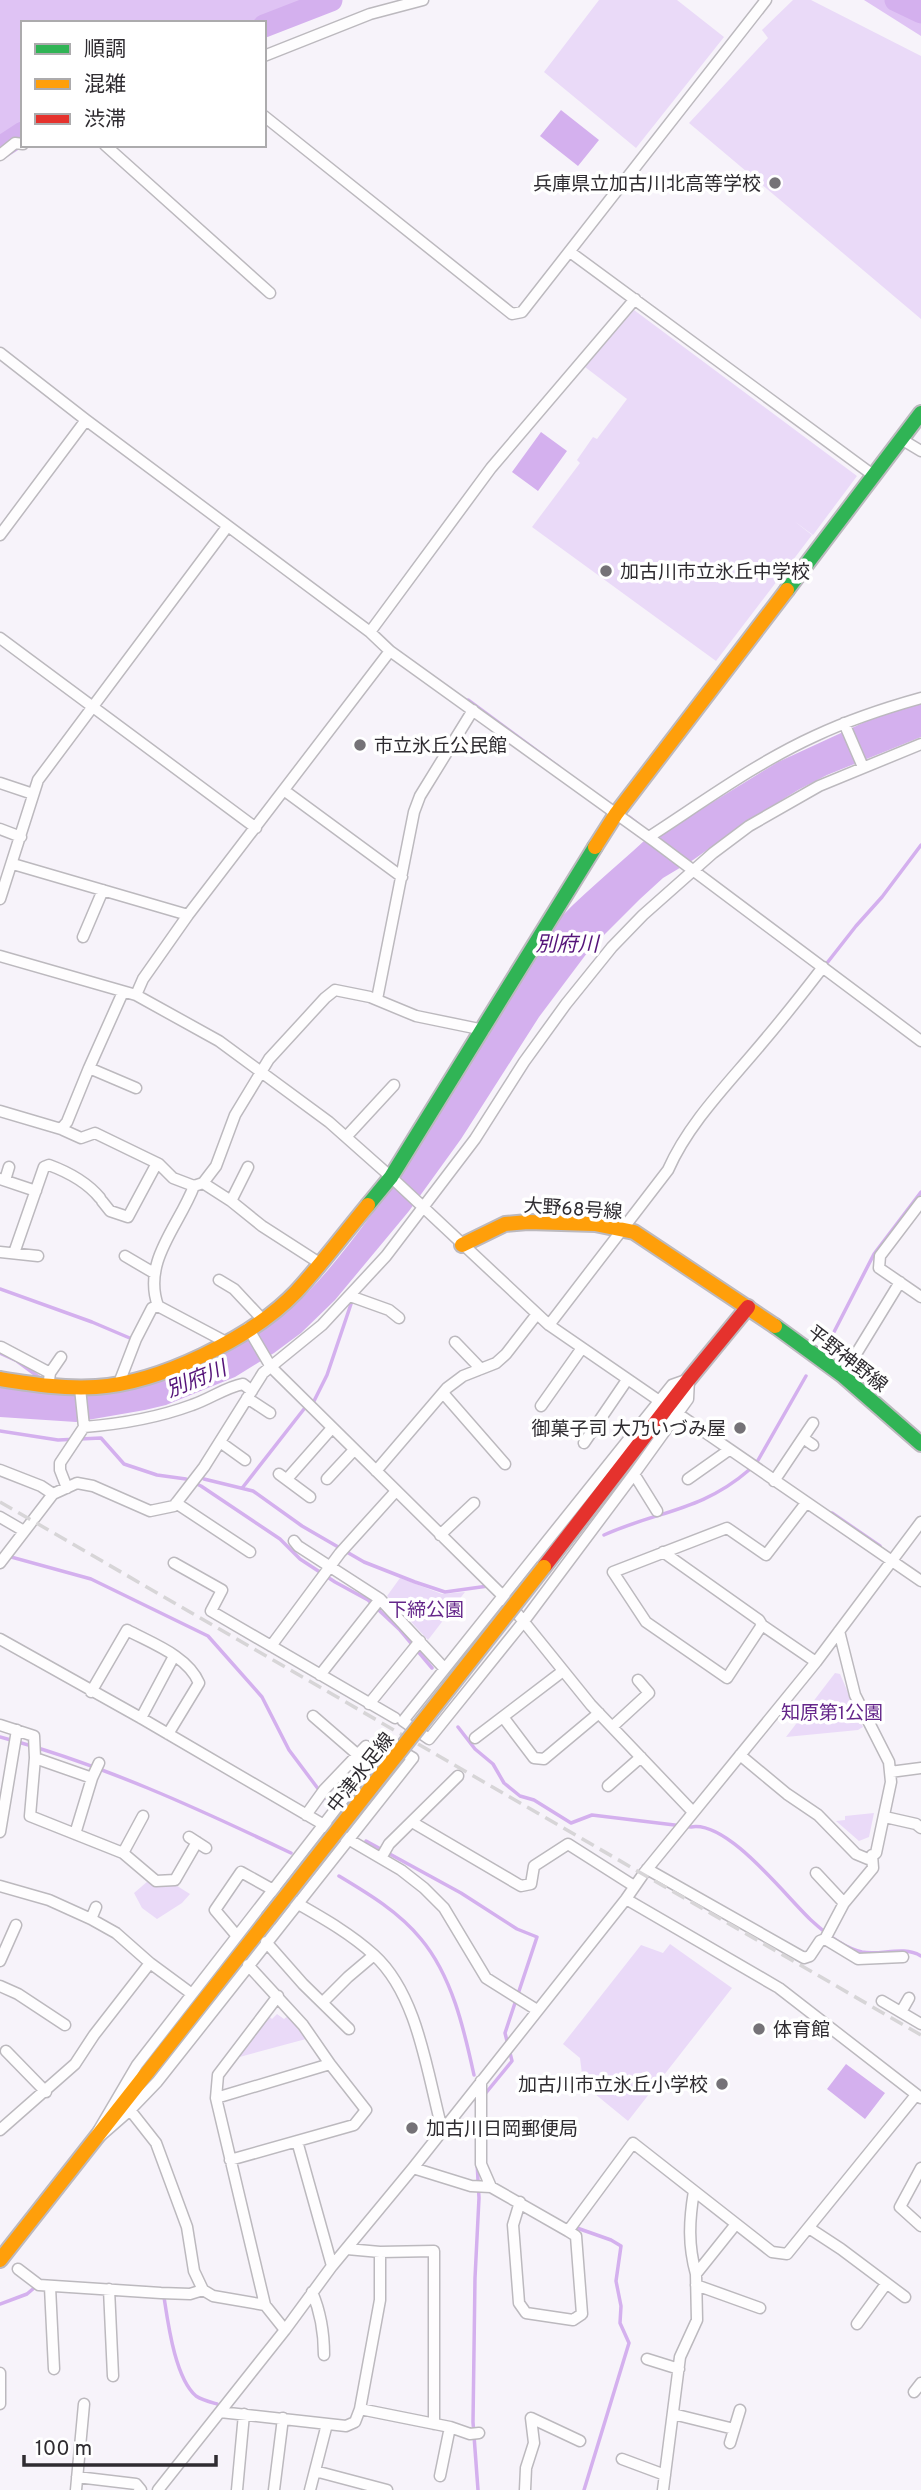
<svg xmlns="http://www.w3.org/2000/svg" width="921" height="2490" font-family="Overpass,'Noto Sans JP',sans-serif">
	<style>
		.green { fill: #eadaf8 }
		.forest { fill: #dfc3f4 }
		.water { fill: #d4b0ee }
		.lines { fill: none; stroke-linecap: round; stroke-linejoin: round }
		.stream { stroke: #d4b0ee; stroke-width: 3.5 }
		.river { stroke: #d4b0ee; stroke-width: 23 }
		.street-casing { stroke: #bcb9be; stroke-width: 13 }
		.fast-casing { stroke: #bcb9be; stroke-width: 18 }
		.slow-casing { stroke: #bcb9be; stroke-width: 18 }
		.jam-casing { stroke: #bcb9be; stroke-width: 18 }
		.street { stroke: #fefdfe; stroke-width: 10 }
		.fast { stroke: #30b455; stroke-width: 14 }
		.slow { stroke: #ff9f0a; stroke-width: 14 }
		.jam { stroke: #e5322d; stroke-width: 14 }
		.rail { stroke: #d7d5d7; stroke-width: 3.5; stroke-dasharray: 14 7; stroke-linecap: butt }
		.slow-bridge-casing { stroke: #bcb9be; stroke-width: 18; stroke-linecap: butt }
		.slow-bridge { stroke: #ff9f0a; stroke-width: 14 }
		.poi-dot { fill: #757277; stroke: #fff; stroke-width: 2.5 }
		.labels { text-anchor: middle; stroke-width: 7; stroke-linejoin: round; paint-order: stroke }
		.poi-label { font-size: 19px; fill: #2f2c31; stroke: #fff; text-anchor: start }
		.street-label { font-size: 19px; fill: #2f2c31; stroke: #fff }
		.park-label { font-size: 19px; fill: #65278a; stroke: #fff }
		.water-label { font-size: 21px; font-style: italic; fill: #551479; stroke: #fff }
	</style>
	<rect width="100%" height="100%" fill="#f7f3fa"/>
	<!-- green -->
	<path class="green" d="M599,0H677L724,37L636,148L544,72Z
		M793,0H811L921,56V319L689,123L768,38L762,30Z
		M634,310L857,476L813,535L794,521L812,535L716,661L532,527L580,463L577,460L593,437L597,439L627,399L585,367Z
		M400,1578L442,1594L465,1592L428,1640L387,1596Z
		M835,1673L840,1674L863,1727L858,1730L786,1737Z
		M874,1813L869,1837L859,1841L836,1821L845,1820V1816Z
		M148,1881L155,1887L174,1884L190,1894L182,1903L157,1919L142,1908L134,1893Z
		M670,1944L732,1988L628,2121L584,2085L587,2081L582,2074L580,2058L563,2044L641,1945L663,1953Z
		M277,2014L284,2019L288,2016L306,2039L236,2058L269,2016L272,2019Z"/>
	<!-- forest -->
	<path class="forest" d="M0,0H337L282,14L264,25V23H23V126L0,140Z
		M864,0H921V36Z"/>
	<!-- water -->
	<path class="water" d="M561,110L599,140L578,166L540,136Z
		M541,432L567,451L538,491L512,472Z
		M921,702V737L827,775L798,790L748,821L693,860L663,878L640,899L590,949L539,1017L461,1139L409,1211L335,1300L301,1333L274,1353L235,1377L166,1405L145,1410L76,1422L0,1417V1386C124,1411 246,1367 328,1270C388,1200 433,1119 481,1041C497,1015 512,989 528,964C535,952 542,938 551,928C577,898 615,868 644,841L661,834L778,762L880,715Z
		M846,2064L885,2093L865,2119L827,2089Z"/>
	<g class="lines">
		<!-- stream -->
		<path class="stream" d="M468,700L559,767
			M629,817L638,824
			M827,963L856,926L882,897L921,845
			M0,1289L92,1322L132,1339
			M834,1332L874,1254L921,1192
			M0,1353L17,1361L40,1378
			M313,1403L327,1375L352,1301
			M0,1431L58,1440L101,1438L124,1464L157,1475L186,1479L201,1486L280,1539L300,1559L335,1582L368,1600L400,1630L432,1668
			M757,1462L806,1376
			M204,1479L253,1491L302,1526L364,1562L415,1582L445,1592L488,1586
			M243,1487L304,1409
			M832,1513L880,1546
			M604,1535C657,1511 702,1511 749,1470
			M0,1554L91,1579L208,1636L262,1697L289,1750L325,1798
			M458,1727L475,1749L493,1764L504,1783L520,1796L534,1800L571,1823L592,1815L691,1827C728,1820 786,1897 812,1921C825,1933 845,1948 862,1952C881,1956 903,1945 921,1956
			M0,1737C101,1764 197,1808 291,1853
			M366,1841L461,1893L517,1929L537,1937L505,2033L512,2061L485,2094
			M339,1876C369,1894 399,1912 421,1939C452,1976 464,2029 474,2075
			M477,2162L479,2198L475,2278L473,2422L478,2490
			M577,2228L611,2240L621,2246L616,2281L621,2306L620,2323L629,2343L584,2490
			M164,2297C168,2323 175,2378 196,2396C202,2400 210,2402 217,2404
			M0,2304L27,2294L34,2288"/>
		<!-- river -->
		<path class="river" d="M896,0L921,12
			M264,26L331,0
			M0,148L23,133"/>
		<!-- street casing -->
		<g class="street-casing">
			<path id="street" d="M264,56L370,14L423,0
				M264,116L512,314L522,312L766,0
				M105,145L270,293
				M0,155L15,143L23,144
				M570,252L873,475
				M0,353L86,420L370,632L390,651L654,841L921,1041
				M901,439L921,451
				M0,535L86,420
				M370,632L491,468L635,299
				M0,638L256,828
				M844,723L863,767
				M0,783L33,794
				M285,791L402,877
				M0,829L21,837
				M649,837C703,802 756,763 815,736C849,720 885,708 921,698
				M13,864L188,915
				M0,899L38,780L227,527
				M83,937L103,890
				M0,956L136,995L219,1041L329,1122L391,1177L549,1325L921,1581
				M136,995L143,979L188,915L390,651
				M377,999L414,812L420,796L473,710
				M89,1068L123,992
				M0,1111L61,1129L81,1138L95,1133L159,1164L173,1178L194,1186L203,1183L231,1201L262,1226L321,1264
				M61,1129L67,1122L89,1068L136,1088
				M346,1137L394,1085
				M0,1179L36,1191
				M5,1180L9,1167
				M203,1183L216,1166L235,1115L269,1059L325,998L335,990L370,997L416,1016L484,1030
				M102,1201L110,1211L128,1217L157,1163
				M231,1201L248,1167
				M921,1202L880,1256L879,1268L921,1297
				M0,1252L38,1256
				M14,1253L44,1167L49,1165C68,1172 86,1181 100,1198
				M125,1256L154,1273
				M219,1280L234,1289L263,1320
				M350,1296L389,1310L399,1318
				M158,1306L226,1342
				M549,1325L668,1170C687,1127 721,1091 751,1056C776,1027 800,997 823,967
				M248,1328L271,1367L503,1596L591,1705L693,1812
				M455,1342L481,1369
				M1,1347L50,1373L48,1387
				M856,1354L900,1282
				M50,1373L61,1357
				M689,1379L688,1399L634,1474L524,1621L429,1739L403,1721L672,1385Z
				M119,1383L136,1339L152,1308L158,1306C142,1261 179,1226 194,1186
				M80,1388L84,1427
				M443,1393L505,1464
				M247,1398L270,1413
				M541,1406L582,1348
				M803,1438L813,1445
				M220,1442L245,1460
				M584,1443L627,1380
				M0,1470L41,1486L53,1494
				M376,1471L447,1388L463,1376L496,1363L506,1354L537,1314
				M279,1474L310,1497
				M634,1474L657,1511
				M287,1479L332,1428
				M327,1479L354,1450
				M688,1479L729,1450
				M774,1481L813,1423
				M67,1488L60,1470V1463L84,1427C121,1424 157,1418 192,1405C210,1399 226,1387 243,1384L252,1391
				M176,1503L250,1552
				M806,1503L766,1555L727,1528L613,1572L646,1622L727,1678L762,1625L816,1662
				M0,1517L24,1531
				M440,1535L474,1503
				M294,1541L298,1546L380,1599L444,1668
				M663,1552L759,1620L762,1625
				M0,1563L53,1494L77,1483L93,1486L150,1511L174,1506L204,1467L263,1373L322,1325L386,1256L475,1139L524,1062L566,1004L612,947L643,915L713,853L749,826L819,786L921,744
				M174,1563L222,1590L211,1611L395,1718
				M0,1639L141,1718L401,1870L424,1888L444,1908L486,1978L537,2010
				M271,1646L340,1553L396,1491
				M320,1675L380,1599
				M91,1692L127,1630C151,1643 188,1656 199,1683L168,1734
				M369,1704L420,1641
				M313,1716L358,1755
				M503,1717L534,1758L544,1759L599,1713
				M141,1718L174,1656
				M0,1725L34,1736L35,1758L30,1816L123,1853L156,1881L175,1880L197,1842
				M612,1727L649,1693L638,1680
				M475,1738L563,1671
				M387,1743L413,1758L157,2082L130,2110L90,2145L137,2065Z
				M740,1755L787,1794L818,1815L856,1854L868,1859L876,1853L891,1782L889,1762L855,1695L839,1631
				M35,1758L92,1778
				M890,1772L921,1768
				M608,1786L641,1757
				M306,1815L324,1790L366,1746
				M885,1817L916,1824L921,1828
				M412,1822L521,1886L531,1884L534,1866L568,1844L634,1886
				M0,1832L17,1730
				M75,1834L92,1778L99,1763
				M189,1837L206,1848
				M123,1853L143,1816
				M381,1858L389,1844L458,1776
				M647,1869L804,1958L810,1956L820,1941L825,1939L858,1959L903,1957
				M816,1873L844,1903
				M0,1886L49,1900L91,1919L116,1933L150,1963L192,1994
				M626,1899L779,1988L921,2098
				M293,1901C321,1917 350,1933 374,1955C418,1995 427,2073 442,2129
				M91,1919L96,1907
				M237,1936L215,1910L241,1872L277,1892
				M825,1939L844,1903L873,1868L872,1855
				M266,1942L303,1984L349,2029
				M0,1961L16,1925
				M0,1986L18,1994L65,2025
				M882,2001L921,2024
				M323,2002L348,1977L374,1955
				M901,2012L909,1998
				M6,2051L46,2092
				M481,2081V2164L491,2187
				M216,2098L330,2064
				M130,2110L156,2143L187,2227L194,2271L203,2290L213,2296L265,2305L285,2330
				M0,2130L75,2064L94,2035L150,1963
				M297,2141L332,2266
				M230,2160L354,2125L366,2110L330,2064L303,2025L248,1965
				M413,2168L471,2186L491,2187L568,2231L633,2143L772,2252L787,2254L916,2095
				M921,2168L900,2207L921,2226
				M694,2191C689,2221 688,2245 696,2274
				M520,2202L513,2225L519,2303L526,2313L573,2320L582,2314L576,2236L568,2231
				M809,2228L841,2249L905,2297
				M347,2249L380,2252L434,2251V2424
				M18,2269L39,2285L161,2293L190,2294L203,2290
				M696,2285L760,2308
				M50,2287L54,2369
				M109,2289L113,2376
				M312,2292C321,2313 324,2332 324,2355
				M265,2305L216,2098L218,2075L278,1996
				M857,2324L886,2284
				M647,2359L679,2369
				M0,2373V2404
				M914,2392L921,2383
				M360,2409L450,2427L470,2434L479,2433
				M220,2412L346,2426L355,2422L360,2409L380,2300V2252
				M673,2414L734,2429
				M730,2443L740,2410
				M622,2459L665,2475
				M315,2471L387,2490
				M440,2476L450,2427
				M77,2477L136,2484L141,2490
				M76,2490L84,2404
				M158,2490L285,2330L332,2266L413,2168L626,1899L644,1873L816,1662L921,1522
				M237,2490L244,2414
				M274,2490L283,2418
				M310,2490L327,2424
				M525,2490L526,2468L534,2443L531,2418L580,2441
				M663,2490L680,2357L697,2320L696,2274L736,2224"/>
		</g>
		<!-- fast casing -->
		<g class="fast-casing">
			<path id="fast" d="M787,590L921,413
				M368,1205L391,1177L595,847
				M775,1326L842,1375L921,1444"/>
		</g>
		<!-- slow casing -->
		<g class="slow-casing">
			<path id="slow" d="M595,847L616,814L787,590
				M462,1245L505,1224L528,1222L595,1224L634,1232L775,1326
				M0,1379C32,1384 63,1389 96,1387C159,1383 252,1338 296,1292C321,1265 344,1234 368,1205
				M0,2260L268,1919"/>
		</g>
		<!-- jam casing -->
		<g class="jam-casing">
			<path id="jam" d="M544,1567L689,1379L748,1307"/>
		</g>
		<!-- street -->
		<use href="#street" class="street"/>
		<!-- fast -->
		<use href="#fast" class="fast"/>
		<!-- slow -->
		<use href="#slow" class="slow"/>
		<!-- jam -->
		<use href="#jam" class="jam"/>
		<!-- rail -->
		<path class="rail" d="M0,1502L921,2035"/>
		<!-- slow-bridge casing -->
		<g class="slow-bridge-casing">
			<path id="slow-bridge" d="M268,1919L544,1567"/>
		</g>
		<!-- slow-bridge -->
		<use href="#slow-bridge" class="slow-bridge"/>
	</g>
	<!-- markers -->
	<g class="poi-dot">
		<circle cx="775" cy="183" r="7"/>
		<circle cx="606" cy="571" r="7"/>
		<circle cx="360" cy="745" r="7"/>
		<circle cx="740" cy="1428" r="7"/>
		<circle cx="759" cy="2029" r="7"/>
		<circle cx="722" cy="2084" r="7"/>
		<circle cx="412" cy="2128" r="7"/>
	</g>
	<g class="labels">
		<!-- poi labels -->
		<g class="poi-label">
			<text x="761" y="190" text-anchor="end">兵庫県立加古川北高等学校</text>
			<text x="620" y="578">加古川市立氷丘中学校</text>
			<text x="374" y="752">市立氷丘公民館</text>
			<text x="726" y="1435" text-anchor="end">御菓子司 大乃いづみ屋</text>
			<text x="773" y="2036">体育館</text>
			<text x="708" y="2091" text-anchor="end">加古川市立氷丘小学校</text>
			<text x="426" y="2135">加古川日岡郵便局</text>
		</g>
		<!-- street labels -->
		<g class="street-label">
			<text transform="translate(573 1208) rotate(4)" y="7">大野68号線</text>
			<text transform="translate(848 1358) rotate(38)" y="7">平野神野線</text>
			<text transform="translate(360 1772) rotate(-52)" y="7">中津水足線</text>
		</g>
		<!-- park labels -->
		<g class="park-label">
			<text x="426" y="1616">下締公園</text>
			<text x="832" y="1719">知原第1公園</text>
		</g>
		<!-- water labels -->
		<g class="water-label">
			<text x="567" y="951">別府川</text>
			<text transform="translate(196 1379) rotate(-22)" y="7">別府川</text>
		</g>
	</g>
	<!-- legend -->
	<rect x="21" y="21" width="245" height="126" fill="#ffffff" stroke="#acabad" stroke-width="2"/>
	<rect x="35" y="44" width="35" height="10" fill="#30b455" stroke="#acabad" stroke-width="2"/>
	<text x="84" y="56" font-size="21" fill="#2f2c31">順調</text>
	<rect x="35" y="79" width="35" height="10" fill="#ff9f0a" stroke="#acabad" stroke-width="2"/>
	<text x="84" y="91" font-size="21" fill="#2f2c31">混雑</text>
	<rect x="35" y="114" width="35" height="10" fill="#e5322d" stroke="#acabad" stroke-width="2"/>
	<text x="84" y="126" font-size="21" fill="#2f2c31">渋滞</text>
	<!-- scale -->
	<path d="M24 2455v10h192v-10" fill="none" stroke="#2f2c31" stroke-width="3.5"/>
	<text x="35" y="2455" font-size="21" fill="#2f2c31" stroke="#ffffff" stroke-width="5" paint-order="stroke">100 m</text>
</svg>
